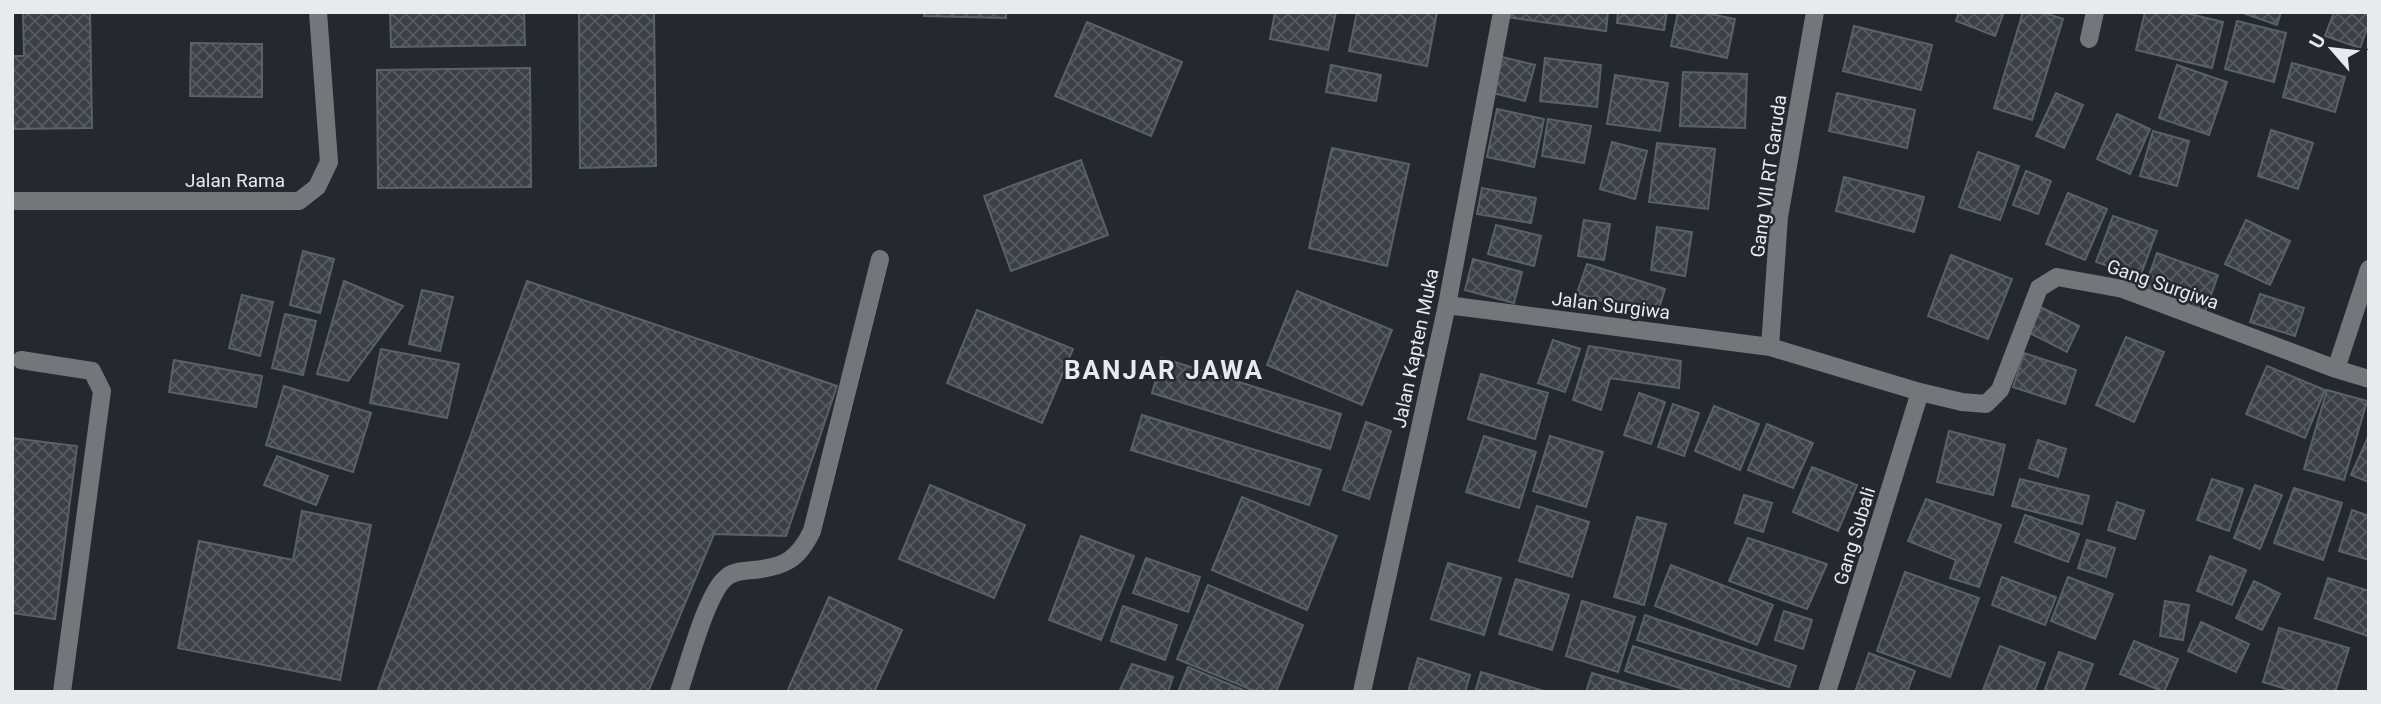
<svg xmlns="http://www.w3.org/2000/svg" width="2381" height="704" font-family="Roboto,sans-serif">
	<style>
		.building { fill: url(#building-cross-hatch); stroke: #5a6167; stroke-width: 2 }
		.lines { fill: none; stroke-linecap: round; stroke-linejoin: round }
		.minor { stroke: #73767a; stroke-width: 18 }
		.labels { text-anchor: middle; stroke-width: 5; stroke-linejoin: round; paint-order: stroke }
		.street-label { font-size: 19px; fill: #e7ebef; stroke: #23292f }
		.district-label { font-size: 26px; font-weight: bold; letter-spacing: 2px; fill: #e7ebef; stroke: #23292f }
	</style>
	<defs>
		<pattern id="building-cross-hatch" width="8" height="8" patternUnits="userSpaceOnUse" patternTransform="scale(1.75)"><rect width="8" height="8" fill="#3a4046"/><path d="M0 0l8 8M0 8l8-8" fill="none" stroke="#565c61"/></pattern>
	</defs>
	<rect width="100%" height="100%" fill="#23292f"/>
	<!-- building -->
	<path class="building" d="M23,12H90L92,128L12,129V56H24Z
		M390,12H524L525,45L391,47Z
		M579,12H654L656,166L580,168Z
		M924,12H1006V18L924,16Z
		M1275,12H1336L1328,50L1270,39Z
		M1357,12H1437L1427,66L1349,51Z
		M1507,12H1608L1606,31L1506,17Z
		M1618,12H1667L1664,30L1617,23Z
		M1678,12H1701L1735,19L1727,58L1671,46Z
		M1959,12H2004L1995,36L1956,21Z
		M2023,12H2042L2063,19L2032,120L1994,108Z
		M2145,12H2182L2223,22L2212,68L2136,50Z
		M2240,12H2281L2277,25Z
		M2334,12H2369V23L2360,48L2325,36Z
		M2237,21L2286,33L2274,82L2225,69Z
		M1087,22L1182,62L1151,136L1055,96Z
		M1854,26L1932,45L1921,90L1843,71Z
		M191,43L262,44V97L190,96Z
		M1498,56L1535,65L1525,101L1489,92Z
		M1545,58L1601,65L1597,107L1540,101Z
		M2292,63L2345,77L2335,112L2283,97Z
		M1331,65L1381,75L1376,101L1326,92Z
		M2177,65L2227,82L2209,135L2159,118Z
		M530,68L531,187L378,188L377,70Z
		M1683,72L1747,74L1745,128L1680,126Z
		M1615,75L1668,83L1660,131L1607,124Z
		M1837,93L1915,110L1907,148L1829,131Z
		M2056,93L2083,105L2064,148L2036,136Z
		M1497,109L1544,119L1534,167L1487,157Z
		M2117,114L2150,129L2130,174L2097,159Z
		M1548,119L1591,126L1584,163L1542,156Z
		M2271,130L2313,143L2298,189L2258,176Z
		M2153,131L2189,141L2177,186L2140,176Z
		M1612,142L1647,151L1635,199L1600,189Z
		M1657,143L1715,149L1708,209L1649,202Z
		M1332,148L1409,164L1387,266L1309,248Z
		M1978,152L2019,166L2000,220L1959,207Z
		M1081,160L1108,235L1011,271L984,196Z
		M2026,171L2051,181L2038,214L2013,205Z
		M1844,177L1924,197L1914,232L1836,211Z
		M1482,188L1536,198L1531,223L1477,214Z
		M2068,193L2107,209L2085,260L2046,244Z
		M2113,216L2157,231L2140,277L2096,262Z
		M1584,220L1610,224L1604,260L1578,256Z
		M2246,220L2290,241L2270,285L2225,264Z
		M1496,225L1541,236L1534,266L1488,254Z
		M1657,227L1692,232L1685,276L1651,270Z
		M303,251L334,259L320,313L290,305Z
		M2157,253L2218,275L2205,312L2144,290Z
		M1951,255L2012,279L1988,339L1928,316Z
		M1473,259L1522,272L1514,303L1465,290Z
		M1587,264L1665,289L1656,318L1577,293Z
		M344,281L403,306L348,381L317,374Z
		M527,281L837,386L786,536L714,534L648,692H377Z
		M422,290L453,297L440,351L409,344Z
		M1297,291L1392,330L1362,405L1267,365Z
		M2260,294L2304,308L2295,336L2250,322Z
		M242,295L273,302L260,356L229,348Z
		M2038,306L2079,326L2067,352L2026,331Z
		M977,310L1073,349L1042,423L947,383Z
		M285,314L316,321L303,375L272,368Z
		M2126,337L2164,352L2134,422L2096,405Z
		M1553,340L1580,349L1565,392L1538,383Z
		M1589,346L1681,361L1679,388L1610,378L1601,410L1573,400Z
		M381,349L459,364L447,418L370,403Z
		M2024,353L2076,370L2065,404L2013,387Z
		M1162,358L1341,414L1330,449L1152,393Z
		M174,360L262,376L256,407L169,392Z
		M2267,366L2325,390L2305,438L2246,414Z
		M1481,374L1548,393L1535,439L1468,419Z
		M284,386L371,413L353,472L266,445Z
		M2327,390L2367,401L2344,480L2304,469Z
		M1639,393L1665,402L1651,444L1624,435Z
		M1673,404L1699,413L1684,456L1658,447Z
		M1714,406L1759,424L1740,470L1695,451Z
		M1142,415L1321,470L1309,505L1131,450Z
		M1366,422L1391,431L1369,499L1343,490Z
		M1767,424L1813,443L1793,488L1748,470Z
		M1949,431L2005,445L1993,495L1937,482Z
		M2369,435V482L2351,475Z
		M1484,436L1536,452L1519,508L1466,492Z
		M1550,436L1603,452L1586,507L1533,491Z
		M12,438L77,446L55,619L12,613Z
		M2038,440L2066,449L2058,477L2029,468Z
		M277,456L328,476L316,505L264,485Z
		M1812,467L1857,485L1838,531L1793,512Z
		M2020,479L2089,496L2082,524L2012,506Z
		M2212,479L2243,489L2229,531L2197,520Z
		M930,485L1025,525L994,598L899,559Z
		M2255,485L2282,495L2260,549L2234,538Z
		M2294,488L2342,503L2323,560L2274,543Z
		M1744,495L1772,503L1763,532L1735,523Z
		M1242,497L1337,536L1307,610L1212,570Z
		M1926,499L2001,525L1979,587L1950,578L1956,560L1908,541Z
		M2117,502L2144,511L2135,539L2108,530Z
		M1537,506L1589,522L1572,577L1519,561Z
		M2352,510L2369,516V560L2339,551Z
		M302,511L371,525L340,680L178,648L199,541L293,560Z
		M2025,515L2079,534L2068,562L2015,542Z
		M1637,517L1666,524L1644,605L1614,597Z
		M1081,536L1134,556L1101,640L1049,620Z
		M1748,538L1827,564L1807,609L1729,581Z
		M2087,540L2115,548L2106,577L2078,568Z
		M2210,556L2246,570L2232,605L2197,591Z
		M1146,558L1200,577L1188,612L1133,593Z
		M1448,563L1501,578L1484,635L1431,619Z
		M1671,565L1773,605L1757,645L1655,606Z
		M1905,572L1979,598L1950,677L1877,651Z
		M2002,577L2056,597L2045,625L1992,605Z
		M2068,577L2113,594L2095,639L2051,621Z
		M2328,578L2369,591L2368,636L2315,618Z
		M1516,579L1569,595L1552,650L1499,634Z
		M2254,581L2280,594L2262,630L2236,618Z
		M1208,585L1303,625L1276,692H1257L1177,659Z
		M829,597L902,630L874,692H787Z
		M1582,601L1635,617L1618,672L1566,656Z
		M2165,601L2189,605L2183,640L2160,636Z
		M1123,606L1177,625L1165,660L1111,641Z
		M1784,611L1812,620L1803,649L1775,640Z
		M1645,615L1796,666L1789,687L1637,640Z
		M2201,622L2249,644L2236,672L2188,651Z
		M2279,628L2349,648L2335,692H2296L2263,682Z
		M2134,641L2178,659L2164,692L2120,674Z
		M1633,646L1771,692H1693L1625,671Z
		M2000,646L2045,663L2034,692L1983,690Z
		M2059,652L2093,664L2083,692H2044Z
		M1869,653L1915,671L1907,692H1855Z
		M1418,658L1470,675L1465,692H1408Z
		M1132,664L1173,677L1168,692H1119Z
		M1188,667L1248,692H1178Z
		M1481,672L1547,692H1475Z
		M1592,673L1656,692H1586Z"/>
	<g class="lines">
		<!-- minor -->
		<path class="minor" d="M2089,39L2095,12
			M12,201H299L317,187L329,162L318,12
			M1447,305L1770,347L1920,392L1962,402L1986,404L2000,390L2039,288L2057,277L2123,289L2336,369L2369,379
			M1770,347L1779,217L1815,12
			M21,360L92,371L102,391L62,692
			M2336,369L2369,269
			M679,692C688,666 707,591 727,577C734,571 744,571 753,570C784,567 798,560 812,531L880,259
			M1362,692L1447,305L1502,12
			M1827,692L1920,392"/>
	</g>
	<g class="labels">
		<!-- street labels -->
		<g class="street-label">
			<text transform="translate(1768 176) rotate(-82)" y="7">Gang VII RT Garuda</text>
			<text x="235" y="187">Jalan Rama</text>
			<text transform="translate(2163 284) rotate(19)" y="7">Gang Surgiwa</text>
			<text transform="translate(1611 305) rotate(7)" y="7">Jalan Surgiwa</text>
			<text transform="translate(1415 348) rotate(-78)" y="7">Jalan Kapten Muka</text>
			<text transform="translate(1854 536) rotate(-73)" y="7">Gang Subali</text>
		</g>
		<!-- district labels -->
		<g class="district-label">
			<text x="1164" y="379">BANJAR JAWA</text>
		</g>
	</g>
	<!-- border -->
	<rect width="2381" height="704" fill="none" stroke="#e7ebef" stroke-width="28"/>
	<!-- north arrow -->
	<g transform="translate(2332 49) rotate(298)" stroke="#23292f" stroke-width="5" paint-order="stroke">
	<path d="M0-5L12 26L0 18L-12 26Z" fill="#e7ebef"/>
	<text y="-10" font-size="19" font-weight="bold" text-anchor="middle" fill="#e7ebef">U</text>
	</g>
</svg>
